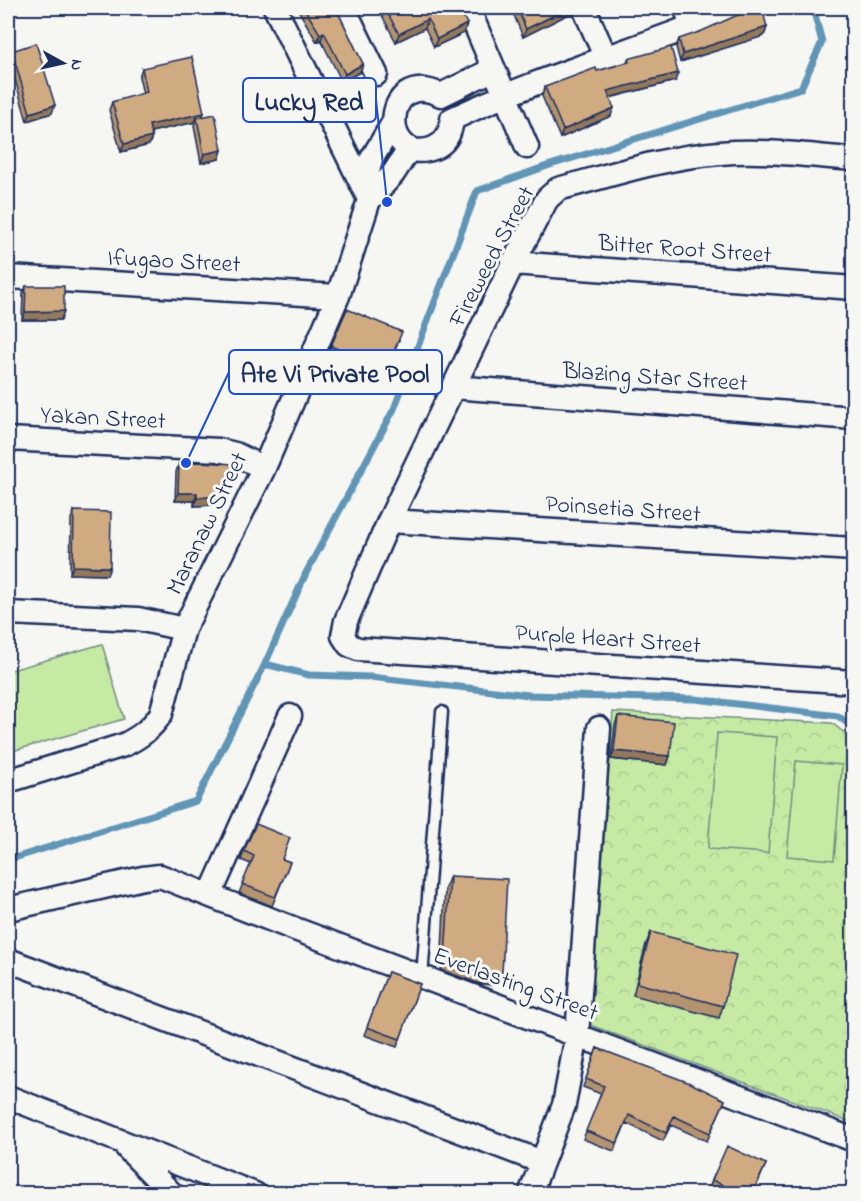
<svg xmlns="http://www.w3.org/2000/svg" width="861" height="1201" font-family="'Indie Flower',sans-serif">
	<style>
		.forest { fill: url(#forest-crowns); stroke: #708c81; stroke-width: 1.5 }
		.garden { fill: #c6eaa4; stroke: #708c81; stroke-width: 1.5 }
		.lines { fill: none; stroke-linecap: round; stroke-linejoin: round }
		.stream { stroke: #6195b6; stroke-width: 7 }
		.service-casing { stroke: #1b2f5e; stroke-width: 15 }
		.minor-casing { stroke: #1b2f5e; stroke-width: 27 }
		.service { stroke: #f6f6f2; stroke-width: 10 }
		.minor { stroke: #f6f6f2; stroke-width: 22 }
		.wall { fill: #b39370; stroke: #1b2f5e; stroke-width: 1.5 }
		.shaded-wall { fill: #92785b; stroke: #1b2f5e; stroke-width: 1.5 }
		.building { fill: #d0ab82; stroke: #1b2f5e; stroke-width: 1.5 }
		.labels { text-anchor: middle; stroke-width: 6; stroke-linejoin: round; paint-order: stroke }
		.street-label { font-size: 24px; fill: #1b2f5e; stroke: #f6f6f2 }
		.leader { fill: none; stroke: #1d4ed8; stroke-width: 2 }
		.callout-dot { fill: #1d4ed8; stroke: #f6f6f2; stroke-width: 2 }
		.callout { fill: #f6f6f2; stroke: #1d4ed8; stroke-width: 2 }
		.callout-label { font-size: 26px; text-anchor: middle; font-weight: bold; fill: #1b2f5e }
	</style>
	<defs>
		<pattern id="forest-crowns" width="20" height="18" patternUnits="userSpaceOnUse" patternTransform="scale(1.5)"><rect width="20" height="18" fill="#c6eaa4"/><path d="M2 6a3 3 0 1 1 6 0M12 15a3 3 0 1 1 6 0" fill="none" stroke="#aac990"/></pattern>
	</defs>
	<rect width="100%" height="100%" fill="#f6f6f2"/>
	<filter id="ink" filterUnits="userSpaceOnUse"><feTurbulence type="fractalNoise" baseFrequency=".0167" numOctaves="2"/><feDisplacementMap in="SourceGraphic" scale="12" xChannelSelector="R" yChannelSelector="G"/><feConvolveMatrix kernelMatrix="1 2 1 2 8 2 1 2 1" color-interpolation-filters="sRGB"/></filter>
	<g filter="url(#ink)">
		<!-- forest -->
		<path class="forest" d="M613,712L832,723L853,740V1123L590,1025Z"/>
		<!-- garden -->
		<path class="garden" d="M102,644L124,719L9,752L8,745V671Z
			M717,733L777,737L768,853L708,849Z
			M796,761L842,765L834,860L787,856Z"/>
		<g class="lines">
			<!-- stream -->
			<path class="stream" d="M265,664L309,675L370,677L529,695L695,699L838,716L854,728
				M8,860L196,801L265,664L306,573L394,409L477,191L547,166L801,88L822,42L813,8"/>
			<!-- service casing -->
			<g class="service-casing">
				<path id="service" d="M422,977L442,712"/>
			</g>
			<!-- minor casing -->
			<g class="minor-casing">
				<path id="minor" d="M275,8L366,193
					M344,8L376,74
					M468,8L527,147
					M584,8L606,58
					M685,8L694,27
					M494,69L441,95C380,66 380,169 434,148C446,143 451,132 452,119C544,75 643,48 738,8
					M854,159C810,156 764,149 720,153C665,157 611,175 558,189L547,199L513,263L389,521L346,621L343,636L349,645L358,649L854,682
					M369,200L393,174L410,148
					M513,263L854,288
					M8,277L338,296
					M453,387L854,418
					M8,439L219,450L235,454L264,468
					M389,521L854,549
					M8,613L138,619L184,629
					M8,781L124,745C140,737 151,729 161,714L184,629L264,468L338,296L369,200L368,171L371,160L393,123
					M210,895L290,716
					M8,909L143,878L160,876L295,929L854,1140
					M8,960L542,1162
					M8,1097L255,1194
					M127,1148L172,1194
					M530,1194L564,1105L577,1035L599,728"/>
			</g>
			<!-- service -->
			<use href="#service" class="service"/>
			<!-- minor -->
			<use href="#minor" class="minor"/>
		</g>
		<!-- wall -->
		<path class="wall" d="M297,8H336L363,64L360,72L342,82L321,40L317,42Z
			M378,8H459L464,33L434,47L425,28L396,42Z
			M511,8H573L571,13L523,37Z
			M767,27L764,36L680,62L676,47L679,39Z
			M12,51L52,113L27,121L9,59Z
			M628,59L675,81L610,98L611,116L560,138L542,96L545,87L627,62Z
			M142,68L202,117L222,150L219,159L201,163L194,126L195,122L151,132L152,137L149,145L121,152L109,110L112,102L143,94L139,77Z
			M26,286L61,320H22L23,294Z
			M399,340L383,378L328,354L331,346Z
			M179,463L230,472L215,505L194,506V501H175L176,472Z
			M74,511L110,567L107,575L70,574L71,519Z
			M618,716L670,756L667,765L611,759L615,725Z
			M244,851L282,859L290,862L272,906L239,893L251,864L241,860Z
			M450,876L497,985L480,984L441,970L445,888Z
			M651,932L723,1006L719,1018L633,995L646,944Z
			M388,972L420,984L397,1047L364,1035Z
			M597,1048L725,1100L707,1141L671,1125L663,1141L626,1123L614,1151L583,1139L601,1094L583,1087Z
			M766,1164L753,1194H721L709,1188L712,1180Z"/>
		<!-- shaded-wall -->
		<path class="shaded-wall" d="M569,8H573L571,13L523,37L526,29Z
			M428,19L425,28L396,42L399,34Z
			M467,24L464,33L434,47L437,39Z
			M767,27L764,36L680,62L683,54Z
			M324,32L321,40L317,42L320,34Z
			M363,64L360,72L342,82L345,74Z
			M678,73L675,81L604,99L607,91Z
			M55,105L52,113L27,121L30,113Z
			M614,108L611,116L560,138L563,130Z
			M204,113L201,121L197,118L195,122L146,133L149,125Z
			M152,137L149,145L121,152L124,144Z
			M222,150L219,159L201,163L204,154Z
			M64,311L61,320H22L25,312Z
			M233,464L215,505L194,506L197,498Z
			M178,493H197L194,501H175Z
			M73,566L110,567L107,575L70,574Z
			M614,751L670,756L667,765L611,759Z
			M484,972L502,973L497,985L480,984Z"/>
		<!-- building -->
		<path class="building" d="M304,8H336L363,64L345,74L324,32L320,34Z
			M385,8H459L467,24L437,39L428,19L399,34Z
			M517,8H569L526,29Z
			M756,8H762L767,27L683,54L679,39L702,31L751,9Z
			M36,43L55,105L30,113L12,51Z
			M671,47L678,73L607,91L614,108L563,130L545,87L596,68L597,71L629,62L628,59Z
			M192,57L204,113L149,125L152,137L124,144L112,102L147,92L142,68Z
			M215,114L222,150L204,154L197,118Z
			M26,286H64V311L25,312Z
			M347,309L402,332L386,370L331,346Z
			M200,462L233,464L218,496L197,498V493H178L179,463Z
			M74,511L111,512L110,567L73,566Z
			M618,716L674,722L670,756L614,751Z
			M256,824L290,838L282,859L290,862L275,897L242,884L254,856L244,851Z
			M450,876L507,879L502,973L484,972L445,958Z
			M651,932L736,955L723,1006L637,983Z
			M388,972L420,984L400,1039L367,1027Z
			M597,1048L690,1083L725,1100L710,1133L674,1116L666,1133L629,1115L617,1143L586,1131L604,1086L586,1079Z
			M727,1146L766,1164L752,1194H742L712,1180Z"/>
	</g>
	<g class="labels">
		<!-- street labels -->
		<g class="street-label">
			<text transform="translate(685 248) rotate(4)" y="8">Bitter Root Street</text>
			<text transform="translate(491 256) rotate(-62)" y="8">Fireweed Street</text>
			<text transform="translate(174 260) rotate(3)" y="8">Ifugao Street</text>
			<text transform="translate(655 376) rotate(4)" y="8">Blazing Star Street</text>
			<text transform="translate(103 417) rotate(3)" y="8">Yakan Street</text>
			<text transform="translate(623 508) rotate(4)" y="8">Poinsetia Street</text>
			<text transform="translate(206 523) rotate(-64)" y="8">Maranaw Street</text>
			<text transform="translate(608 638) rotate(4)" y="8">Purple Heart Street</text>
			<text transform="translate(516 983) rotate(20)" y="8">Everlasting Street</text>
		</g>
	</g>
	<!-- callouts -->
	<path class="leader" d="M387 202L376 100M186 463L229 372"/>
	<g class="callout-dot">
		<circle cx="387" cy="202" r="6"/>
		<circle cx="186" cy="463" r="6"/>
	</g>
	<g class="callout">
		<rect x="243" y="78" width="133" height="44" rx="6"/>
		<rect x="229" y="350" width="213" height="44" rx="6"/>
	</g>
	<g class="callout-label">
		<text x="309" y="110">Lucky Red</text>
		<text x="335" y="382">Ate Vi Private Pool</text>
	</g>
	<!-- margin -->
	<rect width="861" height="1201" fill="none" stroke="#f6f6f2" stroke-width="30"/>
	<rect x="15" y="15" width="831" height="1171" fill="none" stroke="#1b2f5e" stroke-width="2" filter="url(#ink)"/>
	<!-- north arrow -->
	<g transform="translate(63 63) rotate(98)" stroke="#f6f6f2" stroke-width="4.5" paint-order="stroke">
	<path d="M0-4.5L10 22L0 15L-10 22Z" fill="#1b2f5e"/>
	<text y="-9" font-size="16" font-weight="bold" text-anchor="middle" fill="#1b2f5e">N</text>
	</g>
</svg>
